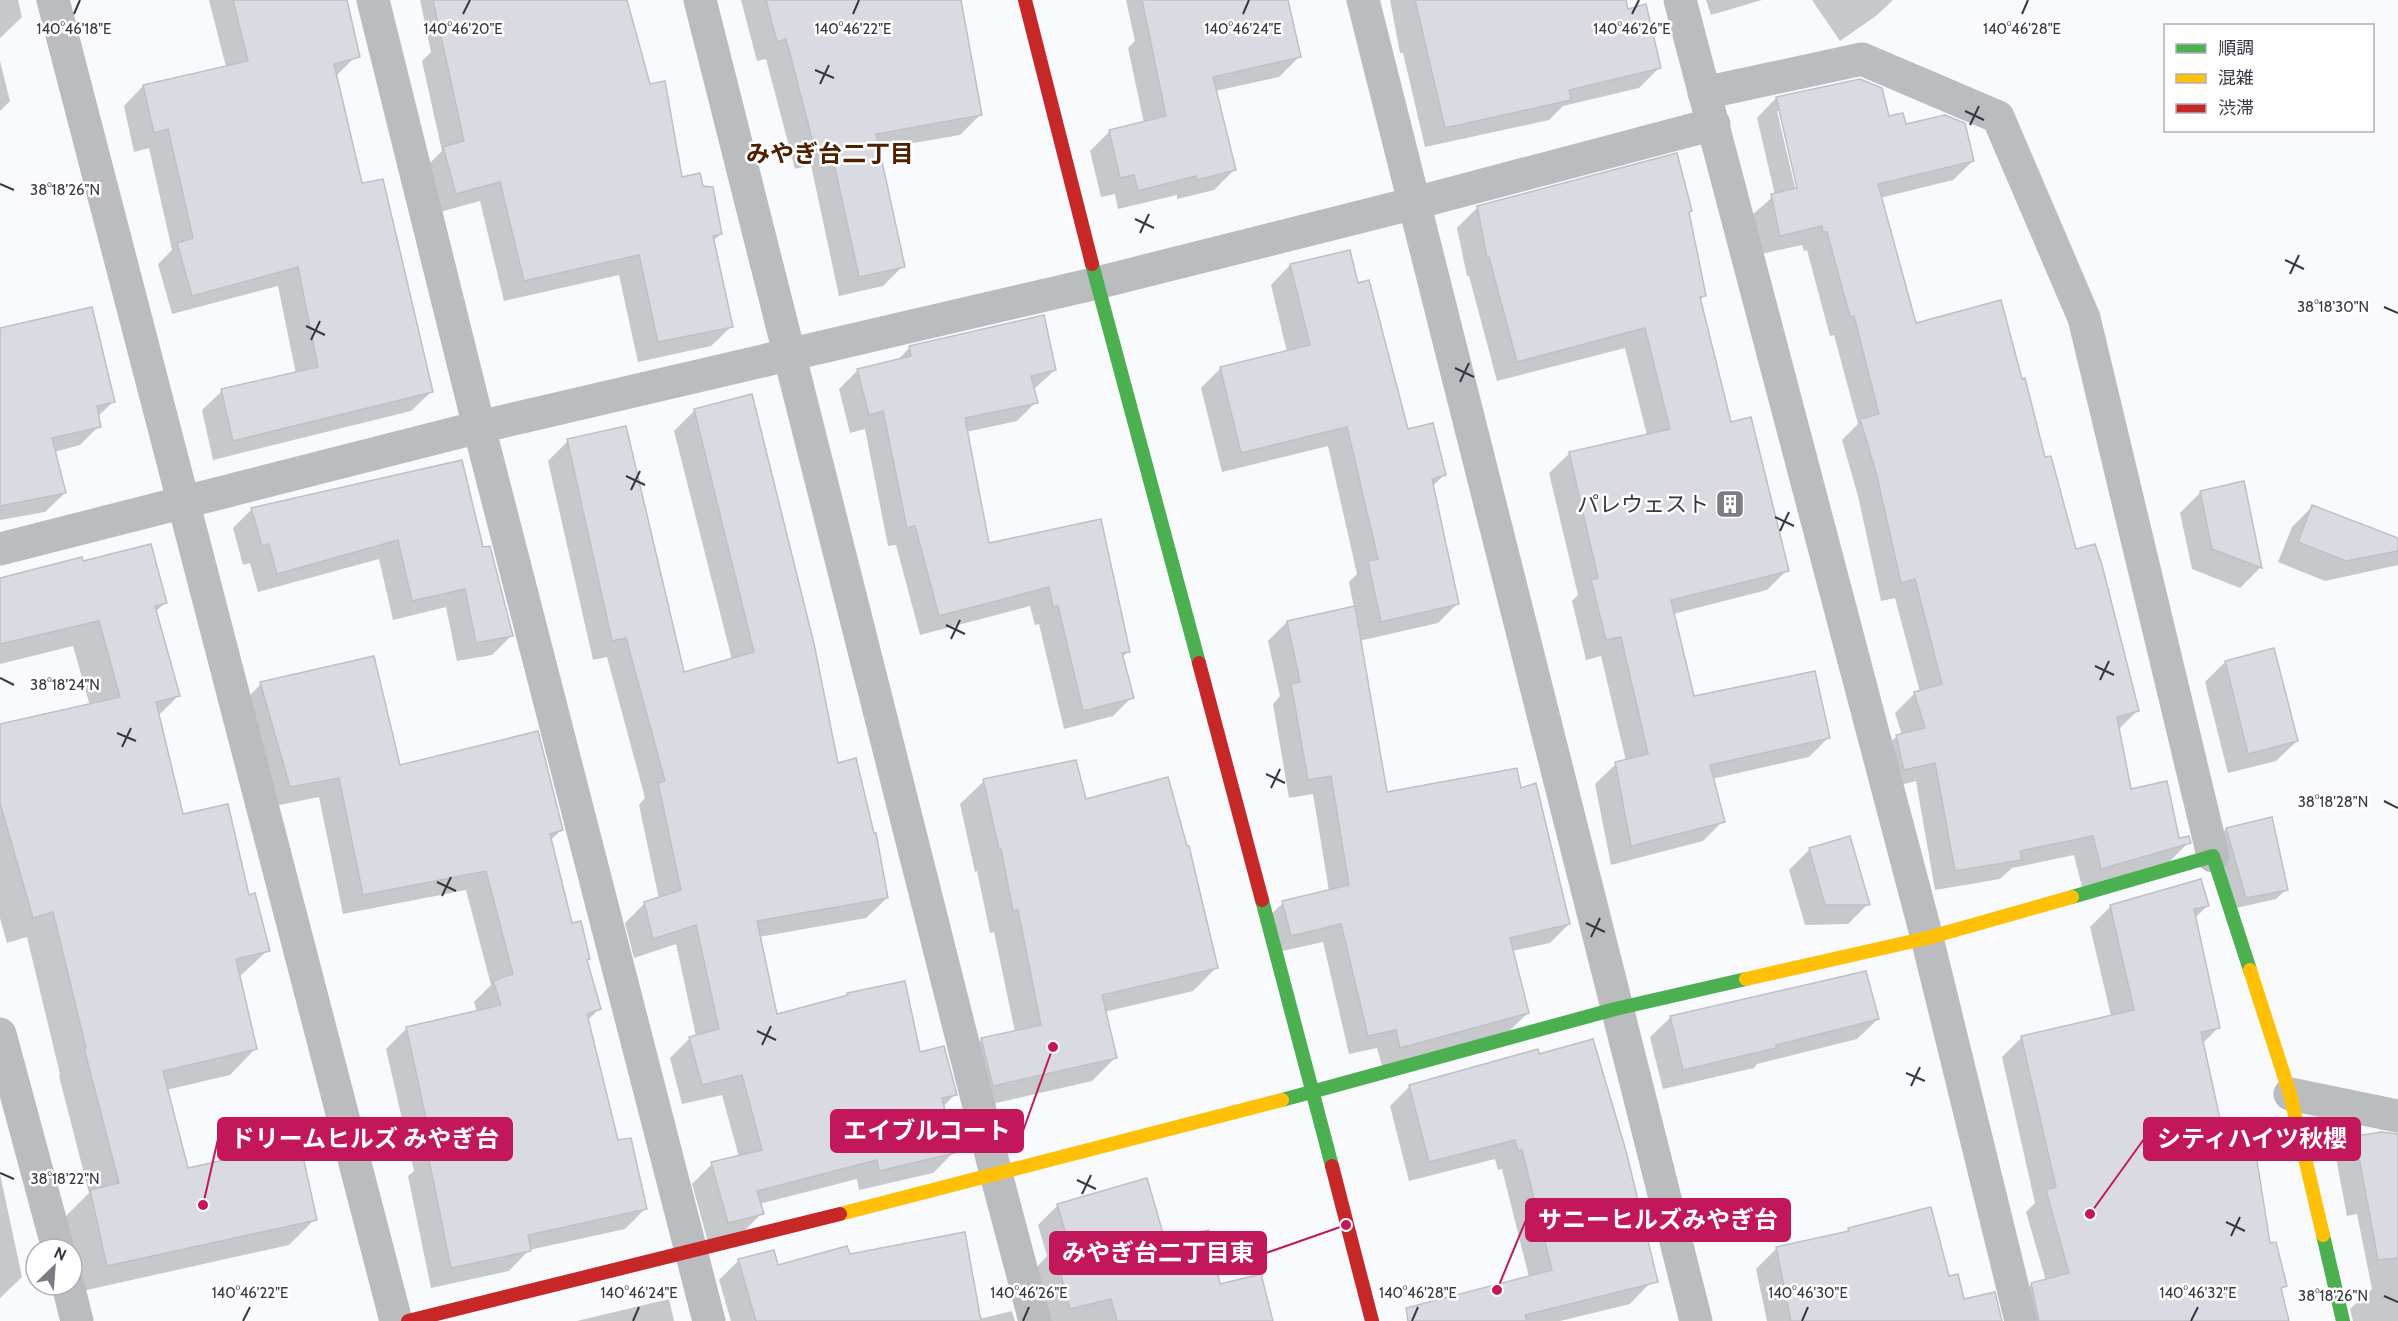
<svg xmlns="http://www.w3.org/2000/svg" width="2398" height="1321" font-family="Cabin,'Noto Sans JP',sans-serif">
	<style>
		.shadow { fill: #0003; fill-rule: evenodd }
		.building { fill: #dadbe2; stroke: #bfc0c7; stroke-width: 1.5 }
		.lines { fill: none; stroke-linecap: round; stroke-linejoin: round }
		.street { stroke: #bbbcc0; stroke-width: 33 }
		.fast { stroke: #4caf50; stroke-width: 14 }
		.slow { stroke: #ffc107; stroke-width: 14 }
		.jam { stroke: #c62828; stroke-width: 14 }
		.ticks { fill: none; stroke: #373843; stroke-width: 2 }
		.labels { text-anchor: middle; stroke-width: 5; stroke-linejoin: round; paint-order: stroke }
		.poi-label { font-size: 22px; fill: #373843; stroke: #fff; text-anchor: end }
		.neighbourhood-label { font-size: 24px; font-weight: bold; fill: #4d2100; stroke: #fff }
		.ticks-label { font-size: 15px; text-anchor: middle; fill: #373843; stroke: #fff; stroke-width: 5; stroke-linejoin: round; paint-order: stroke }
		.leader { fill: none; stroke: #c2185b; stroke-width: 2 }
		.callout-dot { fill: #c2185b; stroke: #fff; stroke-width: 2 }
		.callout { fill: #c2185b; stroke: #c2185b; stroke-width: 2 }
		.callout-label { font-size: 24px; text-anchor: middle; font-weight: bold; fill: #fff }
	</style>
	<rect width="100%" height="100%" fill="#f9fafe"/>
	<!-- shadow -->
	<path class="shadow" d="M0,0H18L22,17L0,38Z
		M209,0H340L354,58L335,77L360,185L431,392L411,411L213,460L202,410L222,391L296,374L278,286L172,314L158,264L172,250L149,148L134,152L124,106L143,86L226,67Z
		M420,0H625L648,86L681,179L701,187L721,234L713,241L732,326L711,346L638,362L619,275L504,301L480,201L436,213L424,169L442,151L422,61L431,52Z
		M741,0H962L960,2L980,115L960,135L878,149L903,266L883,286L839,296L811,165L795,169L766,59L757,61Z
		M1126,0H1286L1299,57L1279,77L1215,91L1234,170L1214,190L1177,199V195L1118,209L1115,194L1101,197L1090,151L1110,131L1144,123L1128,48L1135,41Z
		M1390,0H1624L1627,11L1659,68L1639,88L1563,106L1549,120L1425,147L1403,53H1400Z
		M1706,0H1762L1711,15Z
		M1812,0H1893L1876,16L1840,41Z
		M0,61L10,101L0,111Z
		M1860,80L1888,118L1973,161L1953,180L1880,198L1915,325L2044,459L2075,551L2138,710L2118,730L2130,791L2177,840L2189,842L2169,862L2082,887L2074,855L2012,868L2000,879L1935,890L1916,781L1885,789L1877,756L1897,736L1902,735L1895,713L1915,693L1920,692L1895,598L1881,601L1858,496L1842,440L1858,424L1834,335L1830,336L1807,250L1804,251L1802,245L1761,254L1752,215L1775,195L1757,118L1776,98ZM1777,111H1780L1800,195L1797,196Z
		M1478,207L1688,213L1704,296L1700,300L1730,424L1787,570L1767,590L1673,614L1693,698L1829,737L1809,757L1712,779L1723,821L1703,841L1611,865L1595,784L1616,764L1626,761L1601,656L1586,660L1572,601L1578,595L1549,473L1570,453L1647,435L1625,348L1497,381L1469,276H1467L1457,228Z
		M1290,265L1357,284L1407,431L1444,475L1432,487L1458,603L1438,623L1359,641L1386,794L1519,789L1569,924L1550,943L1512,951L1528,1013L1509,1031L1382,1066L1377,1048L1349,1054L1323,942L1273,953L1264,921L1283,903L1329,891L1313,794L1289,798L1273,704L1280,696L1268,641L1287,622L1354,608L1349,582L1357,574L1328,446L1222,472L1201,388L1221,368L1287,352L1271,285Z
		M0,336L113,402L97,417L99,426L80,445L54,452L65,493L45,512L0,520Z
		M910,347L1055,370L1033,390L1036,402L1017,421L966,432L988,545L1099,521L1128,651L1122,658L1132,697L1113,716L1064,729L1039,624L1035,625L1030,606L920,635L896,545L888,546L865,429L850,433L839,389L858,370L897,361Z
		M751,396L837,764L887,898L866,918L759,937L776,1016L845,998L848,994L919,1054L955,1094L943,1107L953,1153L933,1173L859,1190L857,1179L759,1204L762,1213L742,1233L708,1242L692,1184L712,1164L739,1157L722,1095L682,1104L670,1058L690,1038L696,1036L676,944L634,958L625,923L645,903L659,899L639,805L645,798L607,657L593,660L548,461L568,441L682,674L732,660L674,431L694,411Z
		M2243,483L2260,568L2240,588L2192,569L2180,513L2201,492Z
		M2312,507L2398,540V565L2325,581L2278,562L2292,527Z
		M252,509L481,549L512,635L492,655L457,661L446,607L393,620L379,559L258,592L250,563L243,565L233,528Z
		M82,563L165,603L155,612L178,696L158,716L182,815L247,896L268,950L239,977L256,1048L230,1075L166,1090L187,1170L315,1219L289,1245L82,1291L65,1217L89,1193L59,1076L60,1074L27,937L7,943L0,918V725L90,706L73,646L0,664V579Z
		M2225,662L2297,741L2276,761L2228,773L2205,682Z
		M261,684L399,767L561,830L550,841L571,925L586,960L600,1008L587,1021L617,1142L645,1209L625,1229L529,1250L509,1271L431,1288L408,1176L414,1171L386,1049L406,1029L477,1012L474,1002L491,985L466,890L343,914L319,797L270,807L241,704Z
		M984,781L1085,800L1216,968L1193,991L1104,1012L1115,1058L1092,1081L970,1109L958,1063L982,1039L1015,1032L994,932L990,933L977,871L975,872L960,804Z
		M2271,819L2287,889L2276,899L2236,908L2216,839L2226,829Z
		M1810,849L1868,904L1848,924L1805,925L1789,870Z
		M2208,905L2195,918L2219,1027L2202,1044L2221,1130L2285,1286L2280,1291L2288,1321H2015L2012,1304L2032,1284L2046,1281L2026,1212L2035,1203L2002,1057L2022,1037L2111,1016L2090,927L2111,906Z
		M1671,1017L1878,1019L1857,1039L1757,1064L1754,1068L1663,1089L1650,1037Z
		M1537,1051L1650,1283L1630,1304L1560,1321H1415L1529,1277L1502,1169L1498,1170L1495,1159L1409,1181L1390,1106L1410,1086Z
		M2398,1136V1321H2353L2350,1309L2372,1289L2357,1214L2347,1216L2336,1158L2356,1138Z
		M0,1174L22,1277L0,1298Z
		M1058,1205L1163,1239L1219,1286L1271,1321H1032L1035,1269L1047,1256L1038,1225Z
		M1849,1230L1948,1278L1963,1301L2002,1321H1767L1756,1269L1777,1248L1845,1234Z
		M849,1256L979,1319L1012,1311L1015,1321H731L719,1280L739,1260L777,1267Z
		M669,1299L674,1321H577Z"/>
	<!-- building -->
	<path class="building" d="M233,0H347L360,57L334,64L362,183L383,179L433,392L233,441L221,389L318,367L298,267L192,296L177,243L193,238L168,129L154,133L143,85L248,61Z
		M433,0H627L650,84L665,81L682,177L700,173L703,186L713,187L722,234L713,236L733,327L658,342L639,255L524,281L500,182L456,194L443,147L464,141Z
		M766,0H961L982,115L876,134L905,267L859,277L830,146L815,150L786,39L777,42Z
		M1142,0H1288L1301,57L1213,77L1236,170L1197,180L1196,176L1138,191L1134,175L1120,178L1109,130L1166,116Z
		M1415,0H1626L1628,9L1646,4L1661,68L1569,90L1571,100L1445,128Z
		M1860,79L1882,88L1889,116L1903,113L1906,124L1945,115L1965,123L1974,161L1878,184L1916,323L2001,300L2022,379L2025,378L2045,457L2051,456L2076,549L2095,544L2102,565L2139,711L2117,717L2131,789L2167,781L2179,838L2189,836L2191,843L2101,869L2093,836L2020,851L2022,860L1955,871L1935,763L1904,770L1896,735L1925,728L1914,692L1942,684L1915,579L1901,583L1877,476L1860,419L1879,414L1854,316L1850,317L1827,232H1823L1822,226L1780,236L1771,194L1797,188L1776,97Z
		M1677,153L1692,211L1689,212L1706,296L1700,297L1731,422L1751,417L1789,571L1671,600L1694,696L1815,671L1830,738L1710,765L1725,822L1631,846L1615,762L1648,754L1621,637L1606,640L1591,580L1598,578L1569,452L1670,429L1645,328L1517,362L1489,257H1487L1477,206Z
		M1350,250L1358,283L1369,280L1408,429L1433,423L1446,475L1432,479L1459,604L1381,622L1368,561L1378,559L1347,427L1241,453L1220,367L1310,345L1290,264Z
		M92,307L115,402L97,406L101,427L52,438L66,493L0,506V328Z
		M1044,315L1056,370L1031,376L1038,403L965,418L989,543L1101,519L1130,652L1122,653L1134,698L1083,711L1058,606L1053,607L1049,587L939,616L915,526L907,528L883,411L869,415L857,369L911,356L909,346Z
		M752,394L814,644L838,763L856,758L874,833H876L888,898L757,921L777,1014L848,995L847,993L905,981L920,1052L944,1046L957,1095L942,1098L955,1153L879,1171L877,1160L757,1191L764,1214L728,1223L711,1162L762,1150L742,1075L702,1085L689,1037L719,1029L696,925L653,939L644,902L681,890L658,783L665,781L626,638L612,641L567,439L626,426L684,672L754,652L694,409Z
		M462,460L483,547L490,546L513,636L476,643L465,589L412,601L398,540L277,574L269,544L262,546L251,508Z
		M2244,481L2262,568L2212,549L2200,491Z
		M2312,505L2398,538V551L2346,561L2298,542Z
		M151,544L167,603L155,606L180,696L156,702L183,814L228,804L249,895L255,893L270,951L236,959L257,1049L163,1071L188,1168L300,1143L317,1220L107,1266L90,1190L119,1183L84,1048H86L53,912L33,918L0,803V724L120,697L99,621L0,644V578L82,557L83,561Z
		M1355,606L1387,792L1517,768L1521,788L1536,783L1570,924L1510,938L1529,1013L1400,1048L1396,1030L1368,1036L1341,924L1291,936L1282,901L1349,885L1331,776L1308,780L1291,684L1300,682L1287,621Z
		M2274,648L2298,741L2248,754L2225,661Z
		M374,656L400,765L538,731L563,830L550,834L572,923L581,921L590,959L587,960L601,1009L587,1014L618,1140L631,1138L647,1209L528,1235L531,1251L451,1268L428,1155L434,1154L406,1027L501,1005L493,981L513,974L486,871L363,895L339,778L290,787L260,682Z
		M1076,760L1086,799L1168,777L1187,846H1189L1218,968L1102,995L1117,1058L993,1086L981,1038L1041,1025L1018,910L1013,911L1001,849H999L983,779Z
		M2272,817L2288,890L2246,898L2226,828Z
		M1850,836L1870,905H1825L1809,848Z
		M2201,879L2209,906L2194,909L2220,1028L2201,1032L2222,1128L2251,1123L2270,1243L2276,1242L2287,1286L2281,1288L2289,1321H2039L2031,1283L2069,1273L2046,1190L2056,1187L2021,1036L2134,1010L2110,905Z
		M1866,971L1879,1019L1776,1045V1048L1683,1070L1670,1016Z
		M1593,1039L1626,1151L1658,1282L1525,1315L1527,1321H1408L1406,1308L1552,1270L1522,1150L1518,1151L1515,1140L1429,1162L1409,1085L1538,1049L1539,1054Z
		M2381,1132L2398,1134V1258L2378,1260L2355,1136Z
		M1147,1178L1164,1237L1209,1230L1220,1284L1261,1274L1273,1321H1117L1111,1299L1070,1309L1054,1248L1069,1244L1057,1204Z
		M1931,1207L1949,1276L1958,1274L1964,1299L1995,1292L2002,1321H1791L1776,1247L1849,1231L1848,1228Z
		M965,1232L981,1321H756L738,1259L774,1250L778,1265L847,1246L850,1254Z"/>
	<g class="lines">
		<!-- street -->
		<path class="street" d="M53,0L396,1321
			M373,0L479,427L709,1321
			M700,0L996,1174L1035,1321
			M1363,0C1477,439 1582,881 1696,1321
			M1680,0L1927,938L2021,1321
			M1704,93L1862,59L1998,117L2084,318L2213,856
			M0,549L479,427L1097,283L1415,203L1714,124
			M0,1034L58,1249
			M2290,1094L2398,1116
			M68,1285L77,1321"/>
		<!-- fast -->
		<path class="fast" d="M1092,264L1199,663
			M2072,897L2213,856L2250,970
			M1262,900L1332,1166
			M1282,1100L1615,1009L1746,979
			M2323,1235L2343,1321"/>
		<!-- slow -->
		<path class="slow" d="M2250,970L2290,1094L2323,1235
			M1746,979L1927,938L2072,897
			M840,1214L1282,1100"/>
		<!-- jam -->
		<path class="jam" d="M1025,0L1092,264
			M1199,663L1262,900
			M1332,1166L1372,1321
			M408,1321L840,1214"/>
	</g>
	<!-- ticks -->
	<path class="ticks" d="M74,14L80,0M463,14L470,0M853,14L859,0M1243,14L1249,0M1632,14L1639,0M2022,14L2028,0M815,70L834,78M820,84L829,65M1965,111L1984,120M1970,125L1979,106M0,184L14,190M1135,219L1154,228M1140,233L1149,214M2285,260L2304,269M2290,274L2299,255M2384,307L2398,313M306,326L325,335M311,340L320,321M1455,368L1474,377M1460,382L1469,363M626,476L645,485M631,490L640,471M1775,517L1794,526M1780,531L1789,512M946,625L965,634M951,639L960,620M2095,666L2114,675M0,678L14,685M2100,680L2109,661M117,733L136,741M122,747L131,728M1266,774L1285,783M1271,788L1280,769M2384,801L2398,808M437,882L456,891M442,896L451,877M1586,923L1605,932M1591,937L1600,918M757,1031L776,1040M762,1045L771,1026M1906,1073L1925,1081M1911,1086L1920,1067M0,1173L14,1179M1077,1180L1096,1189M1082,1194L1091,1175M2226,1222L2245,1231M2231,1236L2240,1217M2384,1296L2398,1302M243,1321L250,1307M633,1321L639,1307M1023,1321L1029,1307M1412,1321L1418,1307M1802,1321L1808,1307M2191,1321L2198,1307"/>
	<!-- icons -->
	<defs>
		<g id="building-square" transform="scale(1.5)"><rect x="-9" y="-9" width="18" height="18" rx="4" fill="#7b7c84" stroke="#fff"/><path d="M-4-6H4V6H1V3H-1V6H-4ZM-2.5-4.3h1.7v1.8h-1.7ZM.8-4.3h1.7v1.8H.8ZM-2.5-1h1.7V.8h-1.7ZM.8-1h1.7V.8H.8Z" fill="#fff"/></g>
	</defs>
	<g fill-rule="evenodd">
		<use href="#building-square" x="1730" y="504"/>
	</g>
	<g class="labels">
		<!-- poi labels -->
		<g class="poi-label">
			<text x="1709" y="512">パレウェスト</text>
		</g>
		<!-- neighbourhood labels -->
		<g class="neighbourhood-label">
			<text x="830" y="162">みやぎ台二丁目</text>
		</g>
	</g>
	<g class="ticks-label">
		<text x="74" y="34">140°46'18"E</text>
		<text x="463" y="34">140°46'20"E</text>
		<text x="853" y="34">140°46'22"E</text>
		<text x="1243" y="34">140°46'24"E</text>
		<text x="1632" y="34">140°46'26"E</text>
		<text x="2022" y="34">140°46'28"E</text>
		<text x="65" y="195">38°18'26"N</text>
		<text x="2333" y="312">38°18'30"N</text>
		<text x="65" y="690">38°18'24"N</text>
		<text x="2333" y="807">38°18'28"N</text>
		<text x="65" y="1184">38°18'22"N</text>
		<text x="250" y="1298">140°46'22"E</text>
		<text x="639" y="1298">140°46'24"E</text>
		<text x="1029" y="1298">140°46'26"E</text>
		<text x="1418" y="1298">140°46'28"E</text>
		<text x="1808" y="1298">140°46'30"E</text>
		<text x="2198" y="1298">140°46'32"E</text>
		<text x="2333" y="1301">38°18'26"N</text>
	</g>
	<!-- callouts -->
	<path class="leader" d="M1053 1047L1023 1131M203 1205L218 1139M2090 1214L2144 1139M1497 1290L1526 1220M1346 1225L1266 1253"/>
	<g class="callout-dot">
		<circle cx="1053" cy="1047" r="6"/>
		<circle cx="203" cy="1205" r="6"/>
		<circle cx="2090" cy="1214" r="6"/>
		<circle cx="1497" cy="1290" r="6"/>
		<circle cx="1346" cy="1225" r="6"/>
	</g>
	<g class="callout">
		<rect x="831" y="1110" width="192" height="42" rx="6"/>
		<rect x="218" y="1118" width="294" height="42" rx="6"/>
		<rect x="2144" y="1118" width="216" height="42" rx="6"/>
		<rect x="1526" y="1199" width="264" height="42" rx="6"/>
		<rect x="1050" y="1232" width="216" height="42" rx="6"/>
	</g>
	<g class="callout-label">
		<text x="927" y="1139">エイブルコート</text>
		<text x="365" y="1147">ドリームヒルズ みやぎ台</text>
		<text x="2252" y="1147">シティハイツ秋櫻</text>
		<text x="1658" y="1228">サニーヒルズみやぎ台</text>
		<text x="1158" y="1261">みやぎ台二丁目東</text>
	</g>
	<!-- legend -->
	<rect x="2164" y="24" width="210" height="108" fill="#ffffff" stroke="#afafb4" stroke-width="1.5"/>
	<rect x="2176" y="44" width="30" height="9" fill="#4caf50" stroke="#afafb4" stroke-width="1.5"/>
	<text x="2218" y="54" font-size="18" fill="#373843">順調</text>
	<rect x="2176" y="74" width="30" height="9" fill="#ffc107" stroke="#afafb4" stroke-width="1.5"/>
	<text x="2218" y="84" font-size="18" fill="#373843">混雑</text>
	<rect x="2176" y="104" width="30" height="9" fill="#c62828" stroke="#afafb4" stroke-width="1.5"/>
	<text x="2218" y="114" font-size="18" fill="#373843">渋滞</text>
	<!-- north arrow -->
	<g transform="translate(54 1267) rotate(25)"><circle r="28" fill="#ffffff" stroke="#afafb4" stroke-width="1.5"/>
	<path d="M0-4.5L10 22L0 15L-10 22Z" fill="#7b7c84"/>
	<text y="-9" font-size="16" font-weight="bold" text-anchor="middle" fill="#373843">N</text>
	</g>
</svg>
